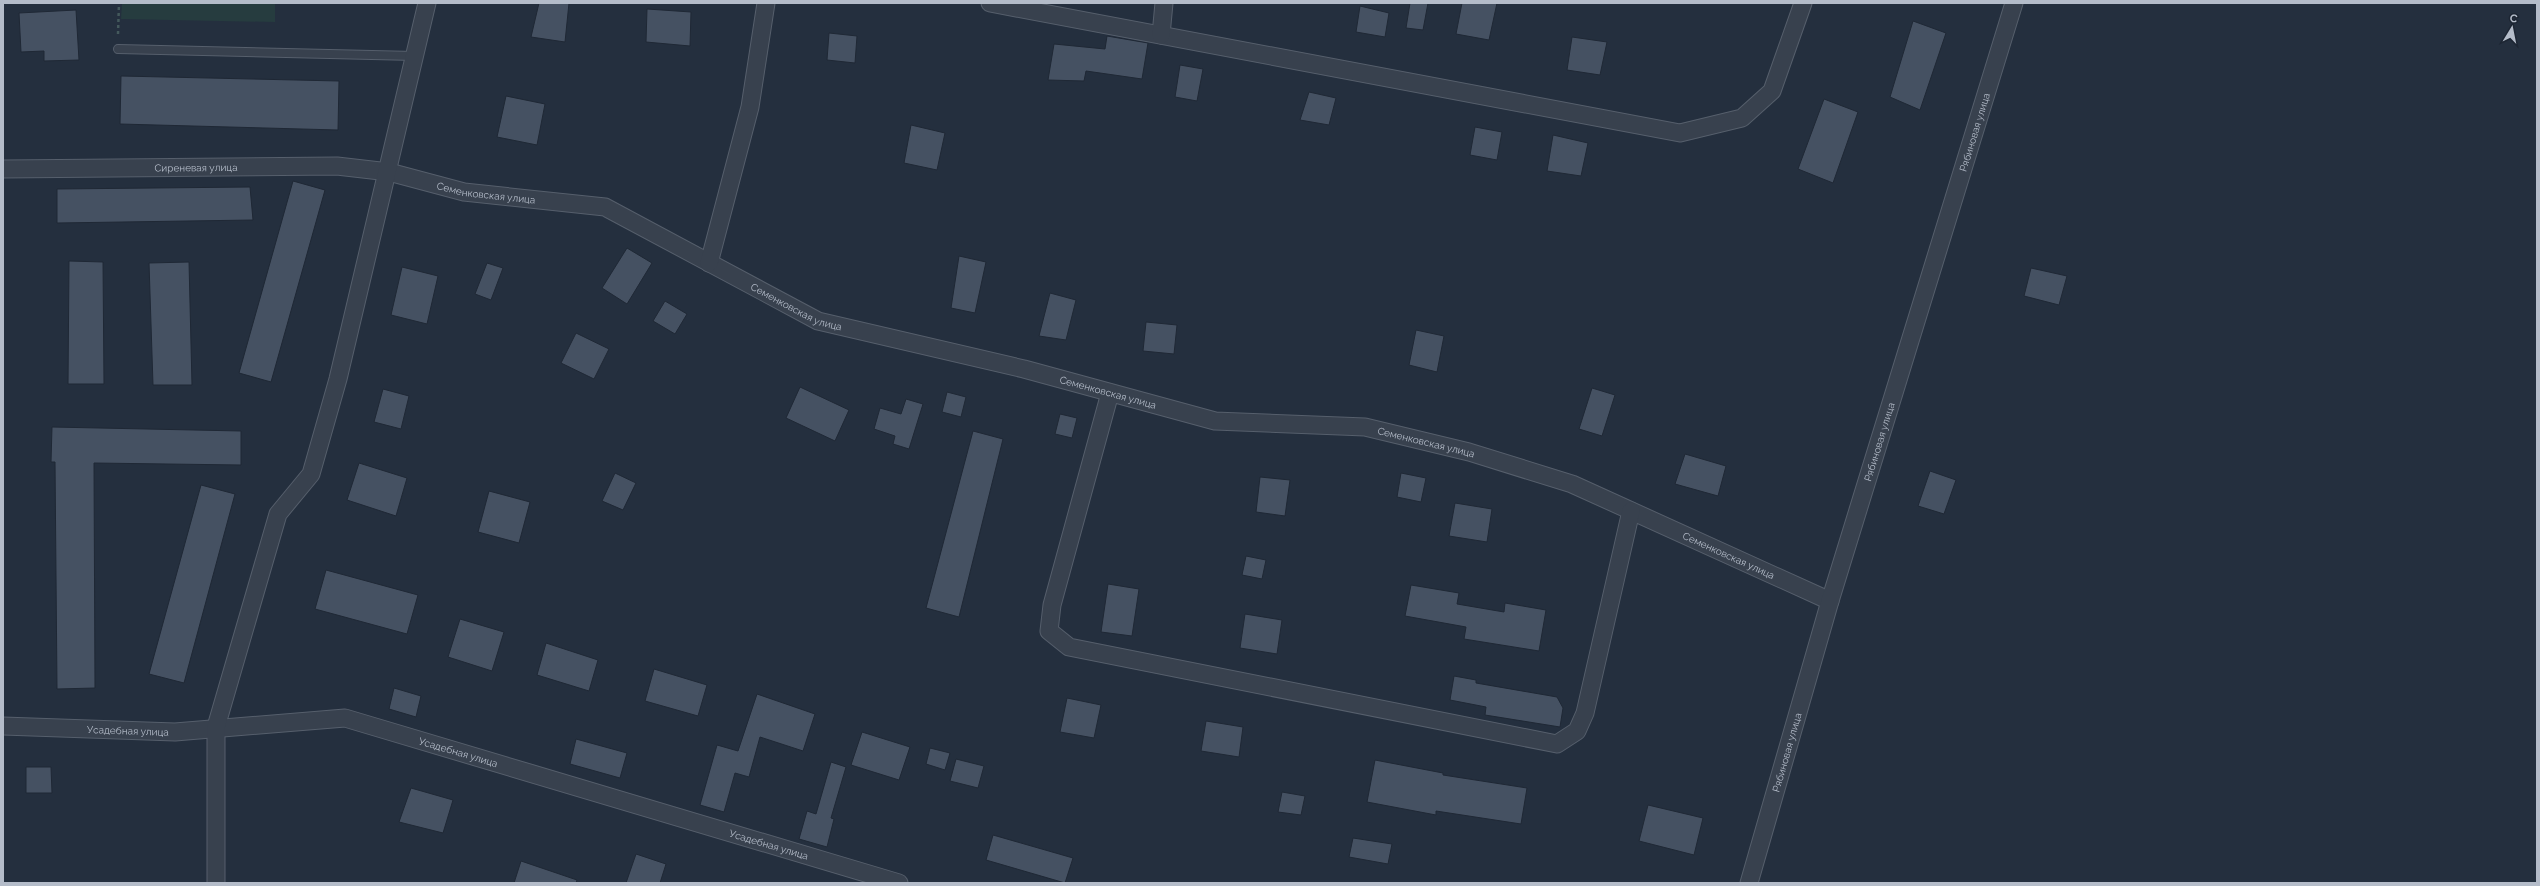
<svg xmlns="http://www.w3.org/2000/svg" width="2540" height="886" font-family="Raleway,sans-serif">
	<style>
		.green { fill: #263c3f }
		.building { fill: #455162; stroke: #1f2835 }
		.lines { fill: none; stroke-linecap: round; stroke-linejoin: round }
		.service-casing { stroke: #565f6c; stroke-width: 10 }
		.minor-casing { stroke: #565f6c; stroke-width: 19 }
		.path { stroke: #44595c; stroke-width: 2.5; stroke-dasharray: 3 3; stroke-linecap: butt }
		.service { stroke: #38414e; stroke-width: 8 }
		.minor { stroke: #38414e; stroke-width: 17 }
		.labels { text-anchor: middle; stroke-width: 4; stroke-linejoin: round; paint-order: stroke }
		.street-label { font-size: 10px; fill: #b4bcc9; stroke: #1d2633 }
	</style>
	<rect width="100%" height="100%" fill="#242f3e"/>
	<!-- green -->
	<path class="green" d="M122,3H275V22L121,19Z"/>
	<!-- building -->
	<path class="building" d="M539,3H569L565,42L531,37Z
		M1410,3H1428L1423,30L1406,28Z
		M1462,3H1497L1489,40L1456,34Z
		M1360,6L1389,13L1385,37L1356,32Z
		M647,9L691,12L690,46L646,42Z
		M76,10L79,60L44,61V51L21,52L19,13Z
		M1913,21L1946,33L1920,110L1890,97Z
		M829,33L857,36L855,63L827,60Z
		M1107,36L1148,43L1142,79L1086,71L1084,81L1048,80L1054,44L1105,49Z
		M1572,37L1607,42L1600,75L1567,70Z
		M1180,65L1203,69L1197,101L1175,97Z
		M121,76L339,81L338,130L120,124Z
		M1309,92L1336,98L1329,125L1300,120Z
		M506,96L545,104L537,145L497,137Z
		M1824,99L1858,112L1833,183L1798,169Z
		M911,125L945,133L937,170L904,163Z
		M1475,127L1502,132L1497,160L1470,155Z
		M1553,135L1588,143L1581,176L1547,171Z
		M293,181L325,190L271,382L239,373Z
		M250,187L253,220L57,223V189Z
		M627,248L652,263L627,304L602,288Z
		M959,256L986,262L975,313L951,308Z
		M69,261L103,262L104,384H68Z
		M189,262L192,385H153L149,263Z
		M487,263L503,268L491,300L475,294Z
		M402,267L438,276L427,324L391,315Z
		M2031,268L2067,276L2059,305L2024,296Z
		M1050,293L1076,300L1066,340L1039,336Z
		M665,301L687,314L675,334L653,321Z
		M1146,322L1177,325L1174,354L1143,351Z
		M1416,330L1444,336L1437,372L1409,365Z
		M576,333L609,349L594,379L561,363Z
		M800,387L849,410L835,441L786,418Z
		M1592,388L1615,395L1602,436L1579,429Z
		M383,389L409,396L401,429L374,422Z
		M947,392L966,397L961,417L942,412Z
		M906,399L923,404L909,449L893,444L895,436L874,429L880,408L901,414Z
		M1060,414L1077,418L1072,438L1055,434Z
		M52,427L241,431V465L94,463L95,688L57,689L55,462H51Z
		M973,431L1003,439L959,617L926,608Z
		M1685,454L1726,466L1718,496L1675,484Z
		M359,463L407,478L396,516L347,500Z
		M1930,471L1956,480L1944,514L1918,506Z
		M615,473L636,483L623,510L602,501Z
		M1401,473L1426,478L1421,502L1397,497Z
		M1260,477L1290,480L1285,516L1256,512Z
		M201,485L235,494L184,683L149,674Z
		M489,491L530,502L519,543L478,532Z
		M1455,503L1492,509L1487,542L1449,536Z
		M1246,556L1266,560L1262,579L1242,575Z
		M326,570L418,595L407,634L315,609Z
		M1108,584L1139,589L1132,636L1101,632Z
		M1411,585L1459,593L1457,604L1504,612L1505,603L1546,610L1539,651L1464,639L1466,627L1405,616Z
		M1245,614L1282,620L1277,654L1240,648Z
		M460,619L504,632L492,671L448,657Z
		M546,643L598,660L589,691L537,675Z
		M654,669L707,685L698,716L645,701Z
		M1454,676L1476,680V683L1557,697L1563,708L1560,727L1485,715L1486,707L1450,700Z
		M394,688L421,696L416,717L389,709Z
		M757,694L815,714L803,751L760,737L749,777L735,773L724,812L700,805L717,745L738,751Z
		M1067,698L1101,705L1094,738L1060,732Z
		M1206,721L1243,727L1239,757L1201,751Z
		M862,732L910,747L899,780L851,765Z
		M576,739L627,753L620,778L570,764Z
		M930,748L950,753L945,770L926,764Z
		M956,759L984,766L978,788L950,781Z
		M1375,760L1443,773V775L1527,788L1521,824L1436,811V815L1367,802Z
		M831,762L846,767L831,818L834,819L827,847L799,839L807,811L816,814Z
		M26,767H51L52,793H26Z
		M411,788L453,800L443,833L399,822Z
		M1282,792L1305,796L1301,815L1278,812Z
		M1648,805L1703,818L1694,855L1639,841Z
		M993,835L1073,858L1065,883L986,860Z
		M1353,838L1392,844L1388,864L1349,857Z
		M636,854L666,864L660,883H626Z
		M521,861L577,880L576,883H514Z"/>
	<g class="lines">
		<!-- service casing -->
		<g class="service-casing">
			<path id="service" d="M118,49L415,56"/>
		</g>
		<!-- minor casing -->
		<g class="minor-casing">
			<g id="minor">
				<path d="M990,3L1680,133L1742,118L1772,91L1803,3"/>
				<path d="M1161,35L1164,3"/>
				<path id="s1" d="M3,169L337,166L389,172L464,192L605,207L818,321L1024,369L1215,421L1365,427L1469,452L1572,484L1830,601"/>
				<path d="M709,263L750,107L766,3"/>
				<path d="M1110,393L1052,605L1049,631L1069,647L1557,744L1577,731L1585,713L1631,511"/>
				<path id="s2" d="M3,726L175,732L345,718L899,883"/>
				<path d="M216,883V727L278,514L311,474L338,379L427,3"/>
				<path id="s3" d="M1749,883L1830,601L2014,3"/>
			</g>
		</g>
		<!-- path -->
		<path class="path" d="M118,34L119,3"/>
		<!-- service -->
		<use href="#service" class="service"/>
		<!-- minor -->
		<use href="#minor" class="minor"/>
	</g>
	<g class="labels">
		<!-- street labels -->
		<g class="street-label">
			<text dy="4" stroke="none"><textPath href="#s3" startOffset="784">Рябиновая улица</textPath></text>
			<text dy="4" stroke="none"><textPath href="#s1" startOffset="193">Сиреневая улица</textPath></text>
			<text dy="4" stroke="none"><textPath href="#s1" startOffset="486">Семенковская улица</textPath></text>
			<text dy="4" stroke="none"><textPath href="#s1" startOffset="822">Семенковская улица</textPath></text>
			<text dy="4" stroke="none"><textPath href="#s1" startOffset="1146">Семенковская улица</textPath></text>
			<text dy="4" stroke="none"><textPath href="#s1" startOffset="1470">Семенковская улица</textPath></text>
			<text dy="4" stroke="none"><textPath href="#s3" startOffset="460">Рябиновая улица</textPath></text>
			<text dy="4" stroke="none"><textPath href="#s1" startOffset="1794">Семенковская улица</textPath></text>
			<text dy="4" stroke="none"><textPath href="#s2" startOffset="125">Усадебная улица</textPath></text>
			<text dy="4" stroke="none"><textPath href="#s2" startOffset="461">Усадебная улица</textPath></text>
			<text dy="4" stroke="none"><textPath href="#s3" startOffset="136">Рябиновая улица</textPath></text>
			<text dy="4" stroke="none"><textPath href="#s2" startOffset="785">Усадебная улица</textPath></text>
		</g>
	</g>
	<!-- border -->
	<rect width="2540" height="886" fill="none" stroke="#b4bcc9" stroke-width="8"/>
	<!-- north arrow -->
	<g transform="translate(2512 28) rotate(10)" stroke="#1d2633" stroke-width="3" paint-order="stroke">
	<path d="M0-3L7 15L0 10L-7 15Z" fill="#b4bcc9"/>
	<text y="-6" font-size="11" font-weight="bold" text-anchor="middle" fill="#b4bcc9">С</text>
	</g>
</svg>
